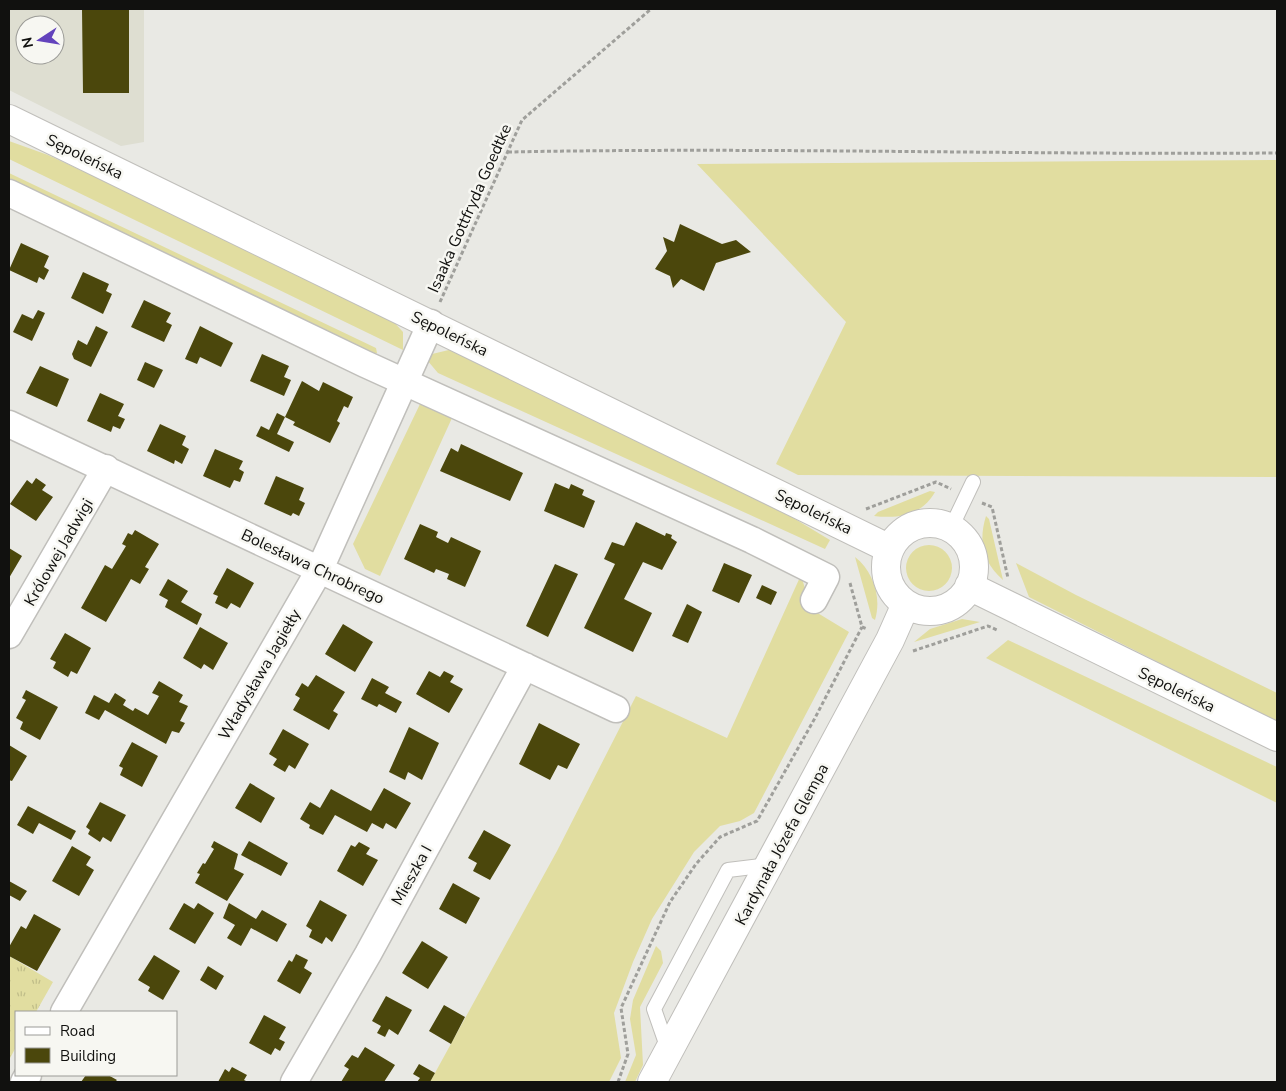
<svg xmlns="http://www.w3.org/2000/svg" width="1286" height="1091" font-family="'Nunito Sans',sans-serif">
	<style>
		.built { fill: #deded1; fill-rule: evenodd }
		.grass { fill: #e1dda0 }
		.park { fill: url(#park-tufts) }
		.building { fill: #4b470c }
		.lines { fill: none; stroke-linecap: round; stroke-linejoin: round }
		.lane-casing { stroke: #c0bfbb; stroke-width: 16 }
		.street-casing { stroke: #c0bfbb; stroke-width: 29 }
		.secondary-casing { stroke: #c0bfbb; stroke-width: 30 }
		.path { stroke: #9f9f9b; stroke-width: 3; stroke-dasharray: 4 2.5; stroke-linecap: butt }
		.lane { stroke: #fff; stroke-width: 14 }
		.street { stroke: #fff; stroke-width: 26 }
		.secondary { stroke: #fff; stroke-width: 28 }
		.labels { text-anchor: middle; stroke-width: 5; stroke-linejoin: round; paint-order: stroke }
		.street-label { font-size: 16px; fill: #11110f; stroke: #f7f7f2 }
	</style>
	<defs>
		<pattern id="park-tufts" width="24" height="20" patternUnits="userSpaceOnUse" patternTransform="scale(1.25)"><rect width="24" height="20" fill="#e1dda0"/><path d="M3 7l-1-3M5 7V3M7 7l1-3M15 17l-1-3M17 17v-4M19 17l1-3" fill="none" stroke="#c0bd89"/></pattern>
	</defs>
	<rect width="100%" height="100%" fill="#e9e9e4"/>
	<!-- built -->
	<path class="built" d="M9,9H144V142L121,146L9,90ZM25,25H55V55H25Z"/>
	<!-- grass -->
	<path class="grass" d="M9,141L48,155L186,219L391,319L403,332V350L9,159Z
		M1277,160V477L798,475L776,464L846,322L697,164Z
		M9,173L376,348L377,353L371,355L9,184Z
		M453,349L780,510L830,540L825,549L438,373L427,360L432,354Z
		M420,404L452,418L380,576L365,569L353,544Z
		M930,491L935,492C922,515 899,519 874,516L878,512Z
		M986,516L989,519L1003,580C983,562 978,542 986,516Z
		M906 568a23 23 0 1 1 46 0a23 23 0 1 1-46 0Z
		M855,557C873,571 882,597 875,620L872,618Z
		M1016,563L1076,595L1277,693V722L1029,597Z
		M801,575L811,609L849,632L754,813L740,821L720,826L694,852L652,919L633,962L614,1013L621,1058L609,1082H430L557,851L636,696L727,738Z
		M962,619L980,622L914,642L930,629Z
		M1008,640L1277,767V803L986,658Z
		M656,946L661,951L663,963L640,1007L643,1065L635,1082H625L636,1055L630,1019L633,1000Z"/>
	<!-- park -->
	<path class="park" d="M9,956L53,982L36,1012H16V1047L9,1060Z"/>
	<!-- building -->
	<path class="building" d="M82,9H129V93H83Z
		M680,224L722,244L736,240L751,252L716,263L704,291L681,279L673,288L670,276L655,269L667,251L663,237L674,242Z
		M21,243L49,256L44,267L49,270L44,280L39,277L37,283L9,270Z
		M83,272L109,284L106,291L112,294L103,314L71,298Z
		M144,300L171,313L166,322L172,325L164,342L131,327Z
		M38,310L45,313L32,341L13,332L22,314L33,319Z
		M96,326L108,332L91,367L74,359L72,354L78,340L87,345Z
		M200,326L233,343L221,367L200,357L197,364L185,359Z
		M262,354L289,366L284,377L291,380L284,396L250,381Z
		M145,362L163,370L154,388L137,380Z
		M40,366L69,379L57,407L26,393Z
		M302,381L319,391L323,382L353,397L348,408L344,406L337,421L340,423L330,443L293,425L295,422L285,417Z
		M100,393L124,404L118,416L125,419L120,429L113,426L111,432L87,421Z
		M277,413L285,417L277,434L294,442L289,452L256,436L261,426L269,430Z
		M160,424L186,436L182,445L189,449L182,464L175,460L174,464L147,451Z
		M461,444L523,473L510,501L440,471L451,448L458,452Z
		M215,449L243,461L239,469L244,472L240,482L234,480L230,488L203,476Z
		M276,476L304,488L299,500L305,503L299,516L293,513L291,516L264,504Z
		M36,478L46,485L42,490L53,497L36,521L10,504L27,480L32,484Z
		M555,483L569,489L571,484L584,490L582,495L595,501L584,528L544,511Z
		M636,522L665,536L666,533L672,535L671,538L677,542L662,570L643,562L624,599L652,613L633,652L584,628L615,564L604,559L612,542L624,546Z
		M420,524L438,532L436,537L448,543L451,537L481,551L465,587L447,579L449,574L436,569L434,573L404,559Z
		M135,530L159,544L145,567L149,569L140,584L131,579L106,622L81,608L105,565L112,569L126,546L122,544L128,533L132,535Z
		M9,548L22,556L9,578Z
		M724,563L752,575L739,603L712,591Z
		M555,564L578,574L548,637L526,626Z
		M227,568L254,583L240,608L231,603L227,609L215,603L218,596L213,594Z
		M168,579L188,591L181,602L202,614L197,625L165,607L168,600L159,595Z
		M762,585L777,592L771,605L756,598Z
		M687,604L702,612L688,643L672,636Z
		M343,624L373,642L355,672L325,654Z
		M200,627L228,643L213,670L204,664L201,669L183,658Z
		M65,633L91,648L77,674L71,671L68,677L53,668L56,662L50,659Z
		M429,671L440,677L444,671L454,676L450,682L463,689L449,713L416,694Z
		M316,675L345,692L333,711L338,714L329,730L293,710L300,698L295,695L302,683L308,687Z
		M372,678L389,687L385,693L402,702L396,713L379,704L377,707L361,699Z
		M159,681L183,695L179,702L188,706L180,721L185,723L179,733L172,731L166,744L105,710L99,720L85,713L94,695L109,703L115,693L126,700L123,705L133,711L135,708L148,715L159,696L152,693Z
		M26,690L58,707L40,740L20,729L23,722L16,718L26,700L22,698Z
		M539,723L580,744L567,769L558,765L550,780L519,764Z
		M409,727L439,743L422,780L408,772L405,780L389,772Z
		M283,729L309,744L295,769L289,765L285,772L273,765L277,759L269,754Z
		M132,742L158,756L142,787L120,775L123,768L119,766Z
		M9,745L27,756L12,781L9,780Z
		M250,783L275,798L261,823L235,808Z
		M384,788L411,803L396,829L386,823L383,829L372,823L367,832L335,815L323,835L309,828L310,825L300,819L310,802L320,808L331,789L371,811Z
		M100,802L126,815L111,842L103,837L100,842L88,834L90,830L86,827Z
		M28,806L76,831L71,840L39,823L33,834L17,825Z
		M484,830L511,845L490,880L473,871L477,863L468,858Z
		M214,841L238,854L234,869L244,874L227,901L195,883L200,874L197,873L203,863L205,864L214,849L211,847Z
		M249,841L288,863L281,876L241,855Z
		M359,842L370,848L366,854L378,860L363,886L337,871L351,845L355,847Z
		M72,846L91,857L86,865L94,870L79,896L52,881Z
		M9,881L27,891L20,901L9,895Z
		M453,883L480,898L466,924L439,909Z
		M320,900L347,915L332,942L326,937L322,944L309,937L312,930L306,926Z
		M184,903L194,909L198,903L214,913L195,944L169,929Z
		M229,903L256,919L262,910L287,924L277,942L251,928L241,946L227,938L235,925L223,918Z
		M34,914L61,929L37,971L9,956V947L21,926L26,929Z
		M422,941L448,957L428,989L402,973Z
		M296,954L308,960L304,968L312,973L300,994L277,981L289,960L292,962Z
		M154,955L180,971L163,1000L148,991L150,987L138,980Z
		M208,966L224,976L216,990L200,980Z
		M386,996L412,1010L398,1035L389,1029L385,1037L377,1033L381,1026L372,1021Z
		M444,1005L465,1017L451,1044L429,1031Z
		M264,1015L286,1027L279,1039L285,1042L280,1051L275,1048L271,1055L249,1043Z
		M365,1047L395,1065L384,1082H341L349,1069L344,1066L352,1055L358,1058Z
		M419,1064L435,1073L430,1082H417L420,1078L413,1074Z
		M232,1067L247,1075L244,1080L248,1082H218L225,1069L229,1072Z
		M86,1075H108L117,1080L115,1082H81Z"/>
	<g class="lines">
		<!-- lane casing -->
		<g class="lane-casing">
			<path id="lane" d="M951,528L973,482
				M669,1052L654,1009L728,870L769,865"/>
		</g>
		<!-- street casing -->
		<g class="street-casing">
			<path id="street" d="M9,193L365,364L752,540L826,577L814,600
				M9,424L616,709
				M9,635L106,468
				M64,1012L320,569L431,323
				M24,1082L28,1075
				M294,1082L368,954L525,666"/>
		</g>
		<!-- secondary casing -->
		<g class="secondary-casing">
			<path id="secondary" d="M9,119L890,549
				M886 567a44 44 0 1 1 88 0a44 44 0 1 1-88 0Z
				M969,586L1277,737
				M652,1082L890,640L906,604"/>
		</g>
		<!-- path -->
		<path class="path" d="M508,152C765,147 1021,155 1277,153
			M440,302L522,120L651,9
			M982,503L992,507L1008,578
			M866,509L936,482L951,489
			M850,583L862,627L867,629
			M913,651L988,626L997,630
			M618,1082L628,1054L621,1008L670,902L696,864L720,837L757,821L815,718L862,627"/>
		<!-- lane -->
		<use href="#lane" class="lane"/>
		<!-- street -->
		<use href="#street" class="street"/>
		<!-- secondary -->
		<use href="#secondary" class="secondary"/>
	</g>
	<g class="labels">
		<!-- street labels -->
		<g class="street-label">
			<text transform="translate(85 156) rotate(26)" y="6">Sępoleńska</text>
			<text transform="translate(469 208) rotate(-66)" y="6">Isaaka Gottfryda Goedtke</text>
			<text transform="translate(450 333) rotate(26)" y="6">Sępoleńska</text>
			<text transform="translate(814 511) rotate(26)" y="6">Sępoleńska</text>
			<text transform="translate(58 552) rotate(-60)" y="6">Królowej Jadwigi</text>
			<text transform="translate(313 566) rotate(25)" y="6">Bolesława Chrobrego</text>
			<text transform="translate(259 674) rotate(-60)" y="6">Władysława Jagiełły</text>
			<text transform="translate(1177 689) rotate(26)" y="6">Sępoleńska</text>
			<text transform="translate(781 844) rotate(-62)" y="6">Kardynała Józefa Glempa</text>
			<text transform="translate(411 875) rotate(-61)" y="6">Mieszka I</text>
		</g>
	</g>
	<!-- border -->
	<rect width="1286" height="1091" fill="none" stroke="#11110f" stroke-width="20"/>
	<!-- legend -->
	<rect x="15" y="1011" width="162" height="65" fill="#f7f7f2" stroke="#9b9b97"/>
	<rect x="25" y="1027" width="25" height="8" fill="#ffffff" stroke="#9b9b97"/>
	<text x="60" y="1036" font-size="15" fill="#11110f">Road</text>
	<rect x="25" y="1048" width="25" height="15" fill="#4b470c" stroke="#9b9b97"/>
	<text x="60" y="1061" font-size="15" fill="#11110f">Building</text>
	<!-- north arrow -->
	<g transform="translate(40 40) rotate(258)"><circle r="24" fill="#f7f7f2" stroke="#9b9b97"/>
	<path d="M0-4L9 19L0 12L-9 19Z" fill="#6343bc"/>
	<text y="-8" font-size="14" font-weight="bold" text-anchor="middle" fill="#11110f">N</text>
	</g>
</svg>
